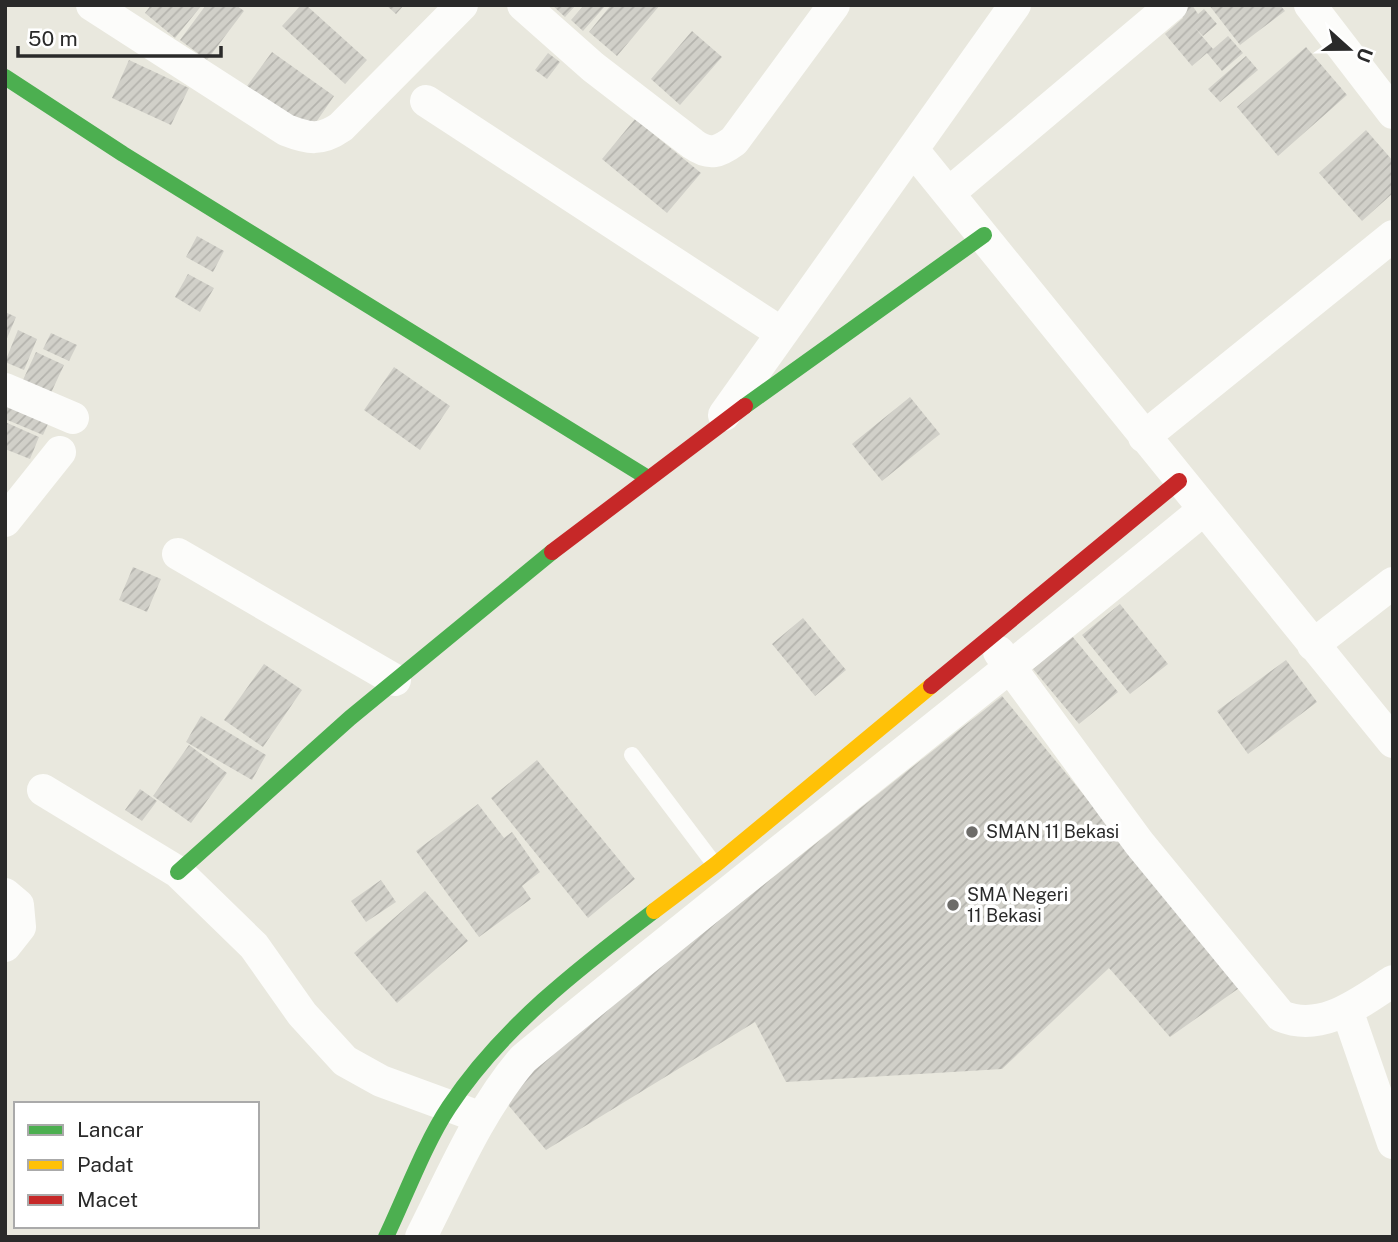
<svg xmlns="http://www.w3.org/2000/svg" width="1398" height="1242" font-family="'Public Sans',sans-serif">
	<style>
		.building { fill: url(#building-hatch) }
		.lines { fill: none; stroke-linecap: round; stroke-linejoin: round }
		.lane { stroke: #fcfcfa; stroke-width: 16 }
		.street { stroke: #fcfcfa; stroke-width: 32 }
		.fast { stroke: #4caf50; stroke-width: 16 }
		.slow { stroke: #ffc107; stroke-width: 16 }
		.jam { stroke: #c62828; stroke-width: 16 }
		.poi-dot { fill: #6d6c69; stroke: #fff; stroke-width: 2.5 }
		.labels { text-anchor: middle; stroke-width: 7; stroke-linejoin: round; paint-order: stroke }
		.poi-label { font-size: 18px; fill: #2a2a2a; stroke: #fff; text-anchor: start }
	</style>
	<defs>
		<pattern id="building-hatch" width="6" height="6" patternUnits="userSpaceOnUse" patternTransform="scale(1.75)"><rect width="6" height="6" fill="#d1d0c9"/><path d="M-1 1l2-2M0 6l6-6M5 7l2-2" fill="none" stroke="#b4b3ad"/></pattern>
	</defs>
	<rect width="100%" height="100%" fill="#e9e8de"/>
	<!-- building -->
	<path class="building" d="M151,5H202L175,38L145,13Z
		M206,5H236L244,11L207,60L180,40Z
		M301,5H306L367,60L345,84L282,26Z
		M386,5H404L396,14Z
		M552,5H576L565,17Z
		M584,5H606L583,31L571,20Z
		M611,5H660L617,56L589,32Z
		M1173,5H1192L1198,14L1204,9L1217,24L1203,36L1195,28L1213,49L1228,36L1243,53L1222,71L1207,53L1192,66L1165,34L1183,18Z
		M1209,5H1280L1285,11L1240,45Z
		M692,31L722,57L680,105L651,79Z
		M1306,47L1347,95L1278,156L1237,107Z
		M272,52L334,96L310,131L247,86Z
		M548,53L560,62L547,79L535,70Z
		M1246,56L1258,70L1220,102L1208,89Z
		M129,60L189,88L171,125L112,98Z
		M635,119L701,173L667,213L602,159Z
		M1366,130L1393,161V193L1362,221L1319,173Z
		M197,236L224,251L213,272L186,257Z
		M188,274L214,288L200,312L175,297Z
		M5,312L16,317L5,343Z
		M18,330L37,339L24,370L5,362Z
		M51,333L77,345L69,361L43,349Z
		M36,352L64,365L50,395L22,382Z
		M394,367L450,406L420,450L364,410Z
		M5,395L52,415L43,435L5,419Z
		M910,397L940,434L882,481L852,444Z
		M5,422L39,437L30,459L5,449Z
		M133,567L161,579L147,612L119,600Z
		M1120,604L1168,664L1130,694L1082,635Z
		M803,618L846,670L815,696L772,644Z
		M1072,636L1118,692L1079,724L1033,669Z
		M1286,660L1317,702L1248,754L1217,711Z
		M264,664L302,690L263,747L224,720Z
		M1002,696L1242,986L1170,1037L1109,968L1002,1069L786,1082L755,1022L546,1150L499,1094Z
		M201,716L266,755L252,780L186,742Z
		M189,745L227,773L191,823L153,796Z
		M537,760L635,879L588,918L491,798Z
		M140,789L157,801L142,821L125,810Z
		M478,804L504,838L512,832L540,872L522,886L531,899L479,937L416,851Z
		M381,880L396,902L366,922L351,901Z
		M425,891L468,941L397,1003L354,953Z"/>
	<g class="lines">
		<!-- lane -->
		<path class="lane" d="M632,755L715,865"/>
		<!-- street -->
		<path class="street" d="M92,5L286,130C309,139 321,141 341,127L462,5
			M523,5L593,67L693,144C710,156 719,152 734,141L834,5
			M1310,5L1393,113
			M426,101L780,332
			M914,151L1393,742
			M949,193L1172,5
			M5,389L73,418
			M724,415L1015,5
			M1144,437L1393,236
			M5,521L60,452
			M178,554L395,680
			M1313,645L1393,583
			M999,652L1139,843L1281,1016C1322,1033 1359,1003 1393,981
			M43,790L178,872L254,946L302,1014L345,1061L381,1081L471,1114
			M5,894L18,905L20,927L5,946
			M1347,1010L1393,1143
			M421,1237C452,1176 478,1112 523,1059C747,874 978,696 1202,511"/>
		<!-- fast -->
		<path class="fast" d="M5,77L123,154L648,478
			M745,406L984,235
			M178,872L350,718L552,552
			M386,1237C405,1197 425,1143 449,1107C501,1028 579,968 654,911"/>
		<!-- slow -->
		<path class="slow" d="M654,911L715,865L931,686"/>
		<!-- jam -->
		<path class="jam" d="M552,552L745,406
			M931,686L1179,481"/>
	</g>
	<!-- markers -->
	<g class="poi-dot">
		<circle cx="972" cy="832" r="7"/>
		<circle cx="953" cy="905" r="7"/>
	</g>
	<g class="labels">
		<!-- poi labels -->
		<g class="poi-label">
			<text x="986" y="838">SMAN 11 Bekasi</text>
			<text x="967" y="901">SMA Negeri<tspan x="967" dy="21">11 Bekasi</tspan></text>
		</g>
	</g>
	<!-- border -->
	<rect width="1398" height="1242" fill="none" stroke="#2a2a2a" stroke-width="14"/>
	<!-- legend -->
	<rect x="14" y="1102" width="245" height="126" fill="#ffffff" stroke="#aaaaaa" stroke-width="2"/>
	<rect x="28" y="1125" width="35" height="10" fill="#4caf50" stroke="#aaaaaa" stroke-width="2"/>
	<text x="77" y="1137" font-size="21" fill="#2a2a2a">Lancar</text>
	<rect x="28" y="1160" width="35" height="10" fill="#ffc107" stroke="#aaaaaa" stroke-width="2"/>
	<text x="77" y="1172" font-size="21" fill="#2a2a2a">Padat</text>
	<rect x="28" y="1195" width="35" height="10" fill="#c62828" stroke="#aaaaaa" stroke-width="2"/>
	<text x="77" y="1207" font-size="21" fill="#2a2a2a">Macet</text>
	<!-- north arrow -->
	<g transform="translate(1349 49) rotate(111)" stroke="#ffffff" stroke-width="5" paint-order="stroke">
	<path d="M0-5L12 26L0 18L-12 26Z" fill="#2a2a2a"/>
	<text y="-10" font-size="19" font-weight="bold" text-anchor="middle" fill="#2a2a2a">U</text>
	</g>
	<!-- scale -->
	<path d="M18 46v10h203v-10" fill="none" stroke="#2a2a2a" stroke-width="3.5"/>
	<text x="28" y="46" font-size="21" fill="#2a2a2a" stroke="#ffffff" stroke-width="5" paint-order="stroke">50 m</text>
</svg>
